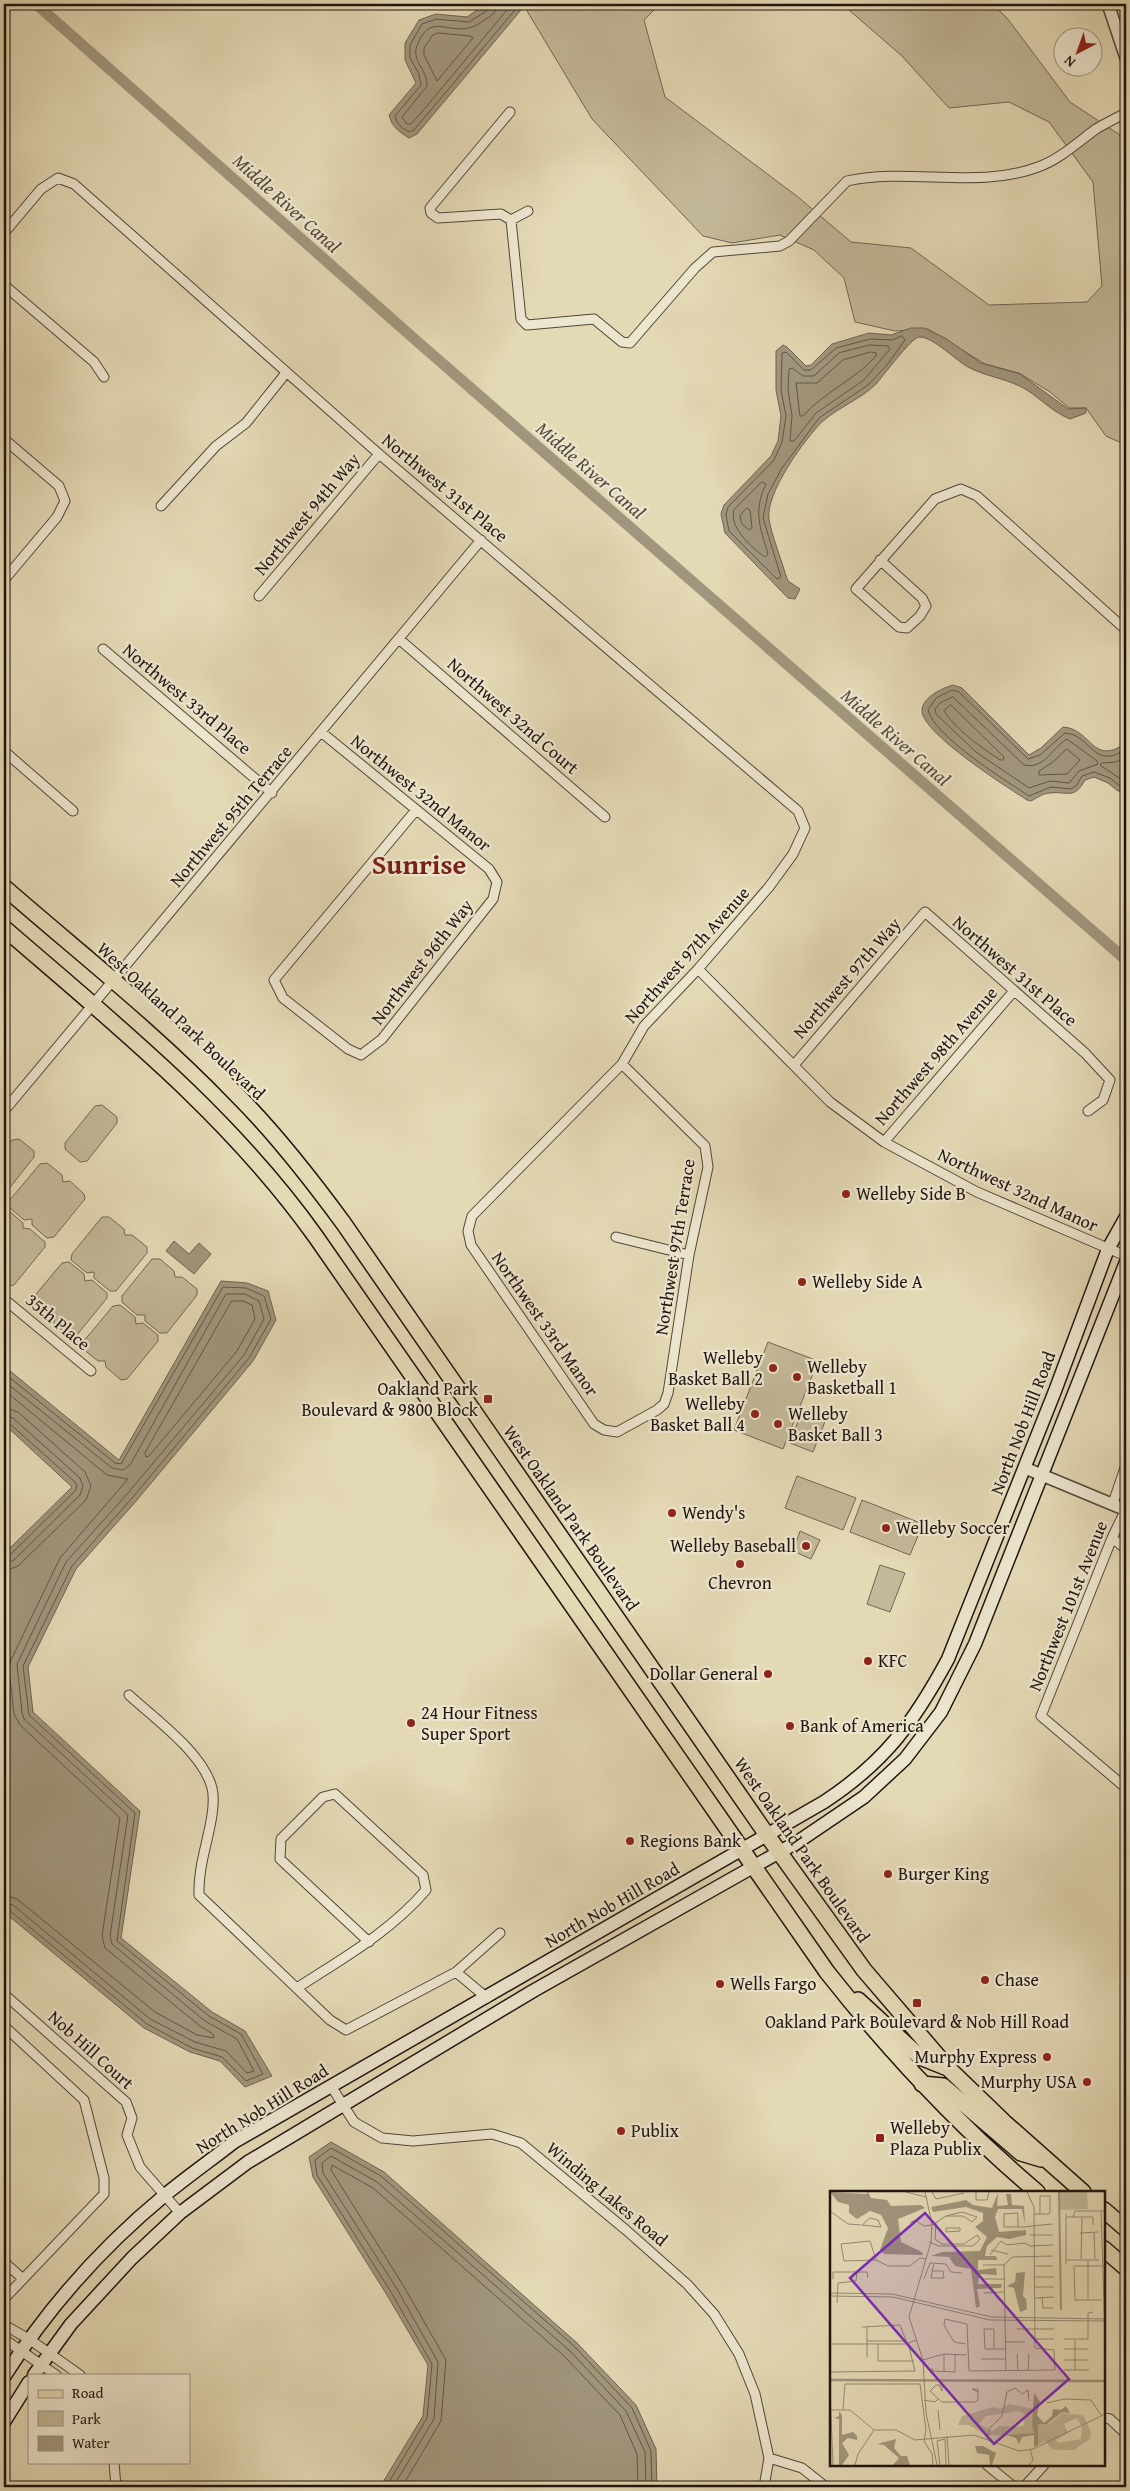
<svg xmlns="http://www.w3.org/2000/svg" width="1130" height="2491" font-family="'Gentium Book Plus',serif">
	<style>
		.green { fill: #c3b899; stroke: #716654 }
		.water { fill: #a1967d; stroke: #6d6251 }
		.lines { fill: none; stroke-linecap: round; stroke-linejoin: round }
		.shore { stroke: #605646; stroke-width: 1 }
		.canal { stroke: #a1967d; stroke-width: 11 }
		.minor-casing { stroke: #504638; stroke-width: 11 }
		.tertiary-casing { stroke: #504638; stroke-width: 14 }
		.secondary-casing { stroke: #1f150f; stroke-width: 15 }
		.primary-casing { stroke: #1f150f; stroke-width: 18 }
		.minor { stroke: #ede6cf; stroke-width: 9 }
		.tertiary { stroke: #ede6cf; stroke-width: 11 }
		.secondary { stroke: #ede6cf; stroke-width: 12 }
		.primary { stroke: #e4d9b5; stroke-width: 15 }
		.poi-dot { fill: #8f2418; stroke: #ede6cf; stroke-width: 2 }
		.labels { text-anchor: middle; stroke-width: 4.5; stroke-linejoin: round; paint-order: stroke }
		.street-label { font-size: 18px; fill: #1f150f; stroke: #ede6cf }
		.poi-label { font-size: 18px; fill: #1f150f; stroke: #ede6cf; text-anchor: start }
		.water-label { font-size: 19px; font-style: italic; fill: #53493b; stroke: #ede6cf }
		.town-label { font-size: 28px; font-weight: bold; fill: #7a1f14; stroke: #ede6cf }
		.inset-river { fill: none; stroke: #a1967d; stroke-width: 2.5 }
		.inset-road { fill: none; stroke: #958b73; stroke-width: 1 }
		.view { fill: #7b2cbf; fill-opacity: 0.15; stroke: #7b2cbf; stroke-width: 2.5 }
		.inset-edge { fill: none; stroke: #1f150f; stroke-width: 2.5 }
	</style>
	<rect width="100%" height="100%" fill="#e4d9b5"/>
	<filter id="stains"><feTurbulence type="fractalNoise" baseFrequency=".004" numOctaves="4"/><feColorMatrix values="0 0 0 0 .2 0 0 0 0 .09 0 0 0 0 .02 0 0 0 .5 -.17"/></filter>
	<radialGradient id="worn" r=".72"><stop offset=".6" stop-color="#630" stop-opacity="0"/><stop offset="1" stop-color="#630" stop-opacity=".3"/></radialGradient>
	<!-- green -->
	<path class="green" d="M526,4H660L644,20L665,97L798,197L851,242L911,248L989,305L1087,302L1102,286L1093,182L1049,122L1009,102L949,108L902,56L842,4H992L1007,18L1070,102L1126,139V445L1106,436L1086,408H1069L1050,392L1019,373L985,364L928,329L895,331L855,322L844,278L814,250L780,235L732,243L703,236L592,119L524,6Z
		M102,1105L117,1117V1123L87,1161L80,1162L65,1149V1143L95,1106Z
		M19,1139L34,1151V1157L4,1195V1150L12,1140Z
		M47,1163L62,1175L63,1182L70,1181L84,1194L85,1199L54,1237L47,1238L32,1225V1219L24,1220L9,1207V1201L40,1164Z
		M8,1210L23,1223V1228L30,1229L45,1242V1247L14,1285L7,1286L4,1283V1211Z
		M102,1217H109L124,1229L125,1235H132L147,1247V1253L116,1291H110L94,1278V1272L87,1273L71,1260L72,1254Z
		M152,1259H160L174,1271L175,1277H182L197,1289V1295L167,1333H160L145,1321V1315H137L122,1302V1296Z
		M69,1262L84,1274L85,1281L92,1280L107,1293V1298L76,1336L70,1337L54,1324V1318H47L32,1306V1299L62,1263Z
		M120,1305L135,1317L136,1324L143,1323L158,1335V1341L127,1379L121,1380L106,1367L105,1361H98L83,1349V1342L113,1306Z
		M768,1342L818,1361L783,1449L734,1430Z
		M802,1410L826,1419L813,1452L790,1443Z
		M797,1476L856,1498L843,1530L785,1508Z
		M862,1500L923,1524L910,1555L850,1532Z
		M800,1531L820,1540L811,1559L793,1551Z
		M880,1565L905,1573L890,1612L867,1604Z"/>
	<!-- water -->
	<path class="water" d="M486,4H526L417,134L409,138C398,131 392,127 389,115L416,83L405,60V43L419,20L436,14L467,17Z
		M911,328H924L945,338L981,363L1020,374L1068,409L1086,408V413L1070,419C1053,412 1042,400 1027,390C1009,379 988,377 970,368C957,362 933,336 919,337C911,338 884,375 876,384C861,399 839,407 823,421C805,438 765,494 769,519C772,537 780,555 785,573L788,581L800,589L795,599L788,598L725,533L721,514L724,505L771,456L778,441L781,416L776,390V351L783,345L787,347L806,366L811,365L832,344L869,333L891,335Z
		M953,685L962,688L1029,755L1041,748L1063,727C1092,729 1092,767 1126,743V791H1118L1108,783L1094,777L1085,780C1074,800 1068,791 1050,793C1043,793 1037,798 1031,801L1027,800C1007,787 923,734 922,711C922,697 943,688 953,685Z
		M174,1241L189,1254L199,1243L211,1254L194,1274L166,1251Z
		M221,1281L247,1283L268,1291L276,1320L253,1361L137,1500L76,1569L28,1667L33,1712L140,1811L121,1938L212,2012L245,2031L272,2076L245,2087L220,2061L190,2052L144,2028L4,1912V1554L72,1487L4,1424V1366L119,1460Z
		M331,2142L384,2172L577,2343L636,2405L656,2449L657,2487H380L423,2416L428,2365L387,2295L313,2177L309,2157Z"/>
	<g class="lines">
		<!-- shore -->
		<path class="shore" d="M490,4L488,10L469,22L436,19L422,24L410,45V58L419,74L421,85L395,116C396,124 402,128 409,132L414,130L520,4
			M497,4C496,12 493,15 486,19C481,22 475,27 469,28C446,33 429,13 417,46C411,60 428,71 427,86L402,117L407,124H411L421,113L512,4
			M438,33L470,36L473,38L437,81L424,55V48L432,36Z
			M902,336L905,340L887,365L868,385L819,418L782,468L768,494L763,518L781,577L777,579L729,531L726,515L728,507L774,460L782,442L786,416L781,390L782,353L786,352L804,370H811L836,348L870,339L892,340Z
			M870,345L888,346L890,349L864,380L816,413L794,441H790L792,416L788,389L789,369L792,368L803,376H814L839,353Z
			M871,352L876,353V356C855,380 824,392 803,416H800L796,383H817L843,360Z
			M762,482L766,484C753,511 760,527 768,554L765,557C753,549 728,527 734,510Z
			M747,508L750,510L752,528L749,530L742,524L740,516Z
			M953,697L1024,765C1044,770 1053,747 1067,739L1097,761L1098,764L1079,771L1069,783L1050,781L1029,788L976,752L936,714L935,709L940,703Z
			M951,705L1004,757L1003,760H1000C981,747 957,731 944,711Z
			M1067,749L1080,760L1067,774L1039,775V771L1053,762Z
			M1126,749C1093,772 1091,734 1065,733L1040,755L1028,759L959,692L952,690L936,698L928,710C935,737 1005,780 1029,796L1051,787L1071,789L1077,785L1082,776L1094,772L1110,778L1121,787H1126
			M1126,757L1116,762L1102,763L1100,765L1122,780H1126
			M232,1301H243L252,1305L255,1319L237,1351L149,1456L146,1457L145,1453Z
			M4,1373L115,1463L121,1464L223,1287L246,1288L264,1296L271,1319L249,1358L133,1497L72,1566L23,1666L29,1715L135,1813L117,1941L209,2016L241,2034L263,2074L246,2081L222,2057L192,2048L147,2024L9,1910L4,1908
			M4,1381L112,1468L123,1470L130,1465L226,1294H245L259,1301L264,1319L244,1355L128,1493L66,1562L17,1664L22,1713L24,1719L128,1815L110,1936L112,1944L205,2021L237,2039L254,2071L247,2073L226,2051L195,2042L150,2019L13,1905L4,1902
			M4,1390L107,1475L128,1479L60,1558L11,1660L9,1669L14,1714L20,1725L120,1818L102,1936L105,1948L200,2026L213,2034L214,2038L197,2035L155,2012L17,1899L4,1895
			M4,1407L18,1412L85,1472L91,1486L86,1500L18,1566L4,1571
			M4,1415L13,1418L80,1478L83,1486L80,1495L14,1560L4,1564
			M4,1421L9,1423L75,1482L77,1486L75,1491L9,1556L4,1557
			M386,2487L427,2418L432,2364L391,2292L317,2175L315,2160L331,2148L381,2176L574,2346L632,2408L651,2451L652,2487
			M393,2487L434,2419L438,2362L397,2289L323,2173L322,2163L331,2156L377,2182L570,2351L626,2411L645,2452L646,2487
			M402,2487L441,2421L446,2360L403,2285L331,2170L332,2165L373,2188L564,2356L620,2415L637,2454L638,2487"/>
		<!-- canal -->
		<path class="canal" d="M36,4L411,336L1126,960"/>
		<!-- minor casing -->
		<g class="minor-casing">
			<path id="minor" d="M510,112L430,208L431,213L438,218L501,214L511,220L521,319L527,325L594,319L622,342L630,343L695,268L713,252L780,246L789,241L847,181C910,167 977,190 1038,167C1059,160 1078,142 1096,129C1106,123 1116,118 1126,113
				M511,220L528,211
				M4,233L41,189L58,178L74,184L379,454L798,811L805,828L793,854L769,887L698,969L644,1026L622,1064L472,1216L468,1231L471,1245L594,1424L604,1430L617,1432L657,1410L664,1404L668,1393L689,1255L708,1167L705,1146L622,1064
				M4,285L94,362L104,377
				M4,439L59,486L65,501L57,517L4,580
				M161,506L216,446L246,423L286,373
				M880,560L922,598L926,606L920,616L907,628L899,627L856,589L935,499L961,489L977,496L1126,630
				M259,596L379,454
				M399,639L605,817
				M103,649L272,793
				M321,732L489,869L497,882L493,899L382,1039L361,1055L348,1049L283,998L274,980L416,810
				M4,751L73,811
				M698,969L830,1102L884,1142L977,1192L1126,1256
				M794,1065L925,912L1085,1053L1110,1080L1103,1100L1088,1111
				M4,1111L481,540
				M884,1142L1013,992
				M616,1237L689,1255
				M4,1299L91,1371
				M1113,1503L1126,1465
				M1126,1509L1112,1538L1041,1716L1126,1788
				M1112,1538L1126,1549
				M129,1695C155,1719 203,1753 212,1788C214,1796 213,1808 212,1815C208,1842 198,1867 199,1895L330,2020L346,2030L456,1972L500,1933
				M456,1972L487,1998
				M297,1988C343,1958 390,1932 426,1890L423,1875L335,1794L323,1797L281,1839L280,1859L369,1942
				M4,1994L126,2102L132,2118L127,2135L140,2167L180,2213
				M4,2026L84,2100L104,2178V2194L4,2299
				M331,2086L354,2122L382,2138L413,2141L492,2134L521,2143L626,2230L687,2284L714,2314L739,2354L755,2394L769,2458L764,2487
				M4,2262L22,2278
				M4,2325L29,2339L80,2375
				M4,2339L56,2375
				M1104,2418L1110,2419L1126,2434
				M769,2458L802,2468L826,2487
				M114,2462L116,2487
				M987,2465L1014,2487
				M1024,2487L1044,2465"/>
		</g>
		<!-- tertiary casing -->
		<g class="tertiary-casing">
			<path id="tertiary" d="M1108,4L1126,58
				M1125,4L1126,9
				M1025,1468L1126,1510"/>
		</g>
		<!-- secondary casing -->
		<g class="secondary-casing">
			<path id="secondary" d="M34,2375L71,2324L132,2258L180,2213L248,2162L533,1991L799,1841L864,1797L905,1759L941,1712L975,1644L1126,1262
				M4,2377C47,2309 102,2247 165,2195C187,2177 211,2160 234,2142L824,1802C885,1762 914,1722 948,1659L1055,1391L1108,1249L1126,1217
				M4,2422L29,2382"/>
		</g>
		<!-- primary casing -->
		<g class="primary-casing">
			<path id="primary" d="M4,887C82,955 165,1020 237,1095C276,1134 311,1179 344,1224L767,1835L864,1970L949,2069L1004,2122L1083,2192
				M4,928C115,1024 230,1116 316,1237L827,1972C890,2052 959,2126 1037,2192
				M858,2000L920,2057L945,2067
				M922,2084L943,2086L1021,2153L1041,2159
				M1104,2210L1126,2229
				M1104,2249L1126,2268"/>
		</g>
		<!-- minor -->
		<use href="#minor" class="minor"/>
		<!-- tertiary -->
		<use href="#tertiary" class="tertiary"/>
		<!-- secondary -->
		<use href="#secondary" class="secondary"/>
		<!-- primary -->
		<use href="#primary" class="primary"/>
	</g>
	<!-- markers -->
	<g class="poi-dot">
		<circle cx="846" cy="1194" r="5"/>
		<circle cx="802" cy="1282" r="5"/>
		<circle cx="773" cy="1368" r="5"/>
		<circle cx="797" cy="1377" r="5"/>
		<rect x="483" y="1394" width="10" height="10" rx="2.5"/>
		<circle cx="755" cy="1414" r="5"/>
		<circle cx="778" cy="1424" r="5"/>
		<circle cx="672" cy="1513" r="5"/>
		<circle cx="886" cy="1528" r="5"/>
		<circle cx="806" cy="1546" r="5"/>
		<circle cx="740" cy="1564" r="5"/>
		<circle cx="868" cy="1661" r="5"/>
		<circle cx="768" cy="1674" r="5"/>
		<circle cx="411" cy="1723" r="5"/>
		<circle cx="790" cy="1726" r="5"/>
		<circle cx="630" cy="1841" r="5"/>
		<circle cx="888" cy="1874" r="5"/>
		<circle cx="985" cy="1980" r="5"/>
		<circle cx="720" cy="1984" r="5"/>
		<rect x="912" y="1998" width="10" height="10" rx="2.5"/>
		<circle cx="1047" cy="2057" r="5"/>
		<circle cx="1087" cy="2082" r="5"/>
		<circle cx="621" cy="2131" r="5"/>
		<rect x="875" y="2133" width="10" height="10" rx="2.5"/>
	</g>
	<g class="labels">
		<!-- street labels -->
		<g class="street-label">
			<text transform="translate(445 488) rotate(40)" y="6">Northwest 31st Place</text>
			<text transform="translate(307 514) rotate(-50)" y="6">Northwest 94th Way</text>
			<text transform="translate(187 699) rotate(40)" y="6">Northwest 33rd Place</text>
			<text transform="translate(513 716) rotate(41)" y="6">Northwest 32nd Court</text>
			<text transform="translate(421 793) rotate(39)" y="6">Northwest 32nd Manor</text>
			<text transform="translate(231 816) rotate(-50)" y="6">Northwest 95th Terrace</text>
			<text transform="translate(687 955) rotate(-48)" y="6">Northwest 97th Avenue</text>
			<text transform="translate(422 962) rotate(-52)" y="6">Northwest 96th Way</text>
			<text transform="translate(1015 971) rotate(41)" y="6">Northwest 31st Place</text>
			<text transform="translate(847 978) rotate(-49)" y="6">Northwest 97th Way</text>
			<text transform="translate(181 1021) rotate(43)" y="6">West Oakland Park Boulevard</text>
			<text transform="translate(936 1056) rotate(-49)" y="6">Northwest 98th Avenue</text>
			<text transform="translate(1018 1190) rotate(25)" y="6">Northwest 32nd Manor</text>
			<text transform="translate(675 1247) rotate(-81)" y="6">Northwest 97th Terrace</text>
			<text transform="translate(58 1322) rotate(40)" y="6">35th Place</text>
			<text transform="translate(545 1324) rotate(55)" y="6">Northwest 33rd Manor</text>
			<text transform="translate(1023 1423) rotate(-69)" y="6">North Nob Hill Road</text>
			<text transform="translate(571 1518) rotate(55)" y="6">West Oakland Park Boulevard</text>
			<text transform="translate(1068 1606) rotate(-68)" y="6">Northwest 101st Avenue</text>
			<text transform="translate(802 1850) rotate(55)" y="6">West Oakland Park Boulevard</text>
			<text transform="translate(612 1905) rotate(-30)" y="6">North Nob Hill Road</text>
			<text transform="translate(91 2050) rotate(42)" y="6">Nob Hill Court</text>
			<text transform="translate(262 2109) rotate(-32)" y="6">North Nob Hill Road</text>
			<text transform="translate(607 2194) rotate(40)" y="6">Winding Lakes Road</text>
		</g>
		<!-- poi labels -->
		<g class="poi-label">
			<text x="856" y="1200">Welleby Side B</text>
			<text x="812" y="1288">Welleby Side A</text>
			<text x="763" y="1364" text-anchor="end">Welleby<tspan x="763" dy="21">Basket Ball 2</tspan></text>
			<text x="807" y="1373">Welleby<tspan x="807" dy="21">Basketball 1</tspan></text>
			<text x="478" y="1395" text-anchor="end">Oakland Park<tspan x="478" dy="21">Boulevard &amp; 9800 Block</tspan></text>
			<text x="745" y="1410" text-anchor="end">Welleby<tspan x="745" dy="21">Basket Ball 4</tspan></text>
			<text x="788" y="1420">Welleby<tspan x="788" dy="21">Basket Ball 3</tspan></text>
			<text x="682" y="1519">Wendy's</text>
			<text x="896" y="1534">Welleby Soccer</text>
			<text x="796" y="1552" text-anchor="end">Welleby Baseball</text>
			<text x="740" y="1589" text-anchor="middle">Chevron</text>
			<text x="878" y="1667">KFC</text>
			<text x="758" y="1680" text-anchor="end">Dollar General</text>
			<text x="421" y="1719">24 Hour Fitness<tspan x="421" dy="21">Super Sport</tspan></text>
			<text x="800" y="1732">Bank of America</text>
			<text x="640" y="1847">Regions Bank</text>
			<text x="898" y="1880">Burger King</text>
			<text x="995" y="1986">Chase</text>
			<text x="730" y="1990">Wells Fargo</text>
			<text x="917" y="2028" text-anchor="middle">Oakland Park Boulevard &amp; Nob Hill Road</text>
			<text x="1037" y="2063" text-anchor="end">Murphy Express</text>
			<text x="1077" y="2088" text-anchor="end">Murphy USA</text>
			<text x="890" y="2134">Welleby<tspan x="890" dy="21">Plaza Publix</tspan></text>
			<text x="631" y="2137">Publix</text>
		</g>
		<!-- water labels -->
		<g class="water-label">
			<text transform="translate(287 203) rotate(42)" y="7">Middle River Canal</text>
			<text transform="translate(591 470) rotate(41)" y="7">Middle River Canal</text>
			<text transform="translate(896 737) rotate(41)" y="7">Middle River Canal</text>
		</g>
		<!-- town labels -->
		<g class="town-label">
			<text x="419" y="874">Sunrise</text>
		</g>
	</g>
	<!-- overview -->
	<g transform="translate(830 2191)">
		<rect width="275" height="275" fill="#e4d9b5"/>
		<path d="M230,1H257L258,18L230,19ZM179,213L204,218L202,233L205,239L208,233H219L232,222L253,224L261,241L260,248L244,259H229L222,258L215,250L208,254L207,241L177,245L155,244L139,234H128L132,225L163,216L170,218ZM189,220L195,224L194,234L190,236L170,235L162,240L149,233L156,225ZM247,227L252,236L251,248L228,252L226,249L238,242L234,233Z" fill="#c3b899" fill-rule="evenodd"/>
		<path d="M0,1L36,3L38,1L41,7L57,9L61,15L91,14L95,17L68,28L71,51L92,61L93,64L54,63L50,59L58,37L51,24L40,20L27,28L19,22V14L8,11ZM228,1H230L232,119H230ZM168,2L167,15L178,14L176,3H181L182,14L194,15L195,33L192,18H168L165,26L169,41L196,39V44L179,48L167,46L157,55L155,65H166L167,69H148V79L166,77L167,84L149,83L148,93H172L171,97L147,98L150,115L146,117L141,78L125,75L119,66L101,65L112,61L150,60L157,46L145,36L153,30V22L136,16L103,21L101,16L136,9L143,14L162,17ZM195,81L193,105L196,108L197,118L190,121L184,97L177,95L185,91L186,82ZM204,202L210,211L207,224L214,232L222,225L223,218L231,219L236,215L240,222L232,221L217,233H208V254L204,256V244L192,246L189,253L186,247L176,244L204,242L202,234ZM9,220L12,224V244L23,241L27,245V249L18,247L12,252L19,264L12,274H9V228L4,227L9,225ZM66,248L64,257L71,265H77L80,274H58H63L69,267L54,254L47,253ZM145,255H153L166,262L162,274H160L159,264L147,262Z" fill="#a1967d"/>
		<path class="inset-river" d="M0,189L275,190"/>
		<path class="inset-road" d="M76,1L96,6M95,1L102,33L101,51L79,126L93,169L96,222L107,274M102,1L106,8L134,2M146,1V9H157L159,1M0,20L18,33L31,34M271,20L275,142M204,23H219L220,22V5H210V23M236,23V73M237,26H263V34M243,26L245,20H275M40,27L48,29L51,36L32,34ZM80,32L85,29L94,35L102,34L116,25H133L142,31L147,26L132,21L116,25M275,34V60M188,36V22L174,23V36H193L222,33M116,37H130V40L116,41ZM250,42L268,41M264,42L265,68M200,44H223M99,51L109,55H143L150,48L147,44L134,53H112L105,48L106,32M161,59L178,63M160,64L171,50L177,54L195,52L200,55L223,54M251,68L252,27M46,69L14,70L11,53L40,50L46,69L58,75H80L90,67L96,68M237,69H269M258,69V109M153,74H174M205,75H223M102,80H113L114,87H101L102,82V80L104,73M205,86H224M3,88V81H37L38,87M94,88L100,72L116,73L121,81L132,82M153,88H174M205,96H224M0,102L62,103L162,126L275,128M154,102L174,101M0,105L63,106L160,129L275,130M205,107L224,106M212,107L213,117H223M272,109H245L244,75H275M7,112L8,92L26,90L27,81M32,136L70,134L77,152M37,136V166M187,138H224M205,148H224M234,148H258V122L263,121M245,149V179M37,150H76M175,151H195M0,153H76L86,149M48,153V170H84M136,153L124,151L114,134L115,128L137,133L139,180L225,179L224,159L205,157L204,16L197,1M164,158V138H154L155,158H175M234,158H258M114,163V180M187,163L188,179M151,168H175M93,169L114,163L136,164M234,169H258M102,177L103,180L125,181V163M198,179L199,163M234,179H259M176,180L174,74L182,66L223,65M0,181L85,180L78,152M109,194L112,200V194H106L100,200L112,211H145L148,209V198H142L148,201M0,199L3,274M94,209L105,211L108,208M217,212L234,208L261,209L271,224M0,219H20L44,239H66L85,249L144,244L189,260L203,258L275,223M13,219L15,193H90L96,239L94,250L102,263L103,274M108,219L110,239M117,245L119,274M157,247L160,237L172,225L177,201L185,197L192,203L198,199L199,210M25,274L28,263L44,239M110,274L107,250L115,248L116,274M199,274L203,269L200,258"/>
		<path class="view" d="M95,22L239,188L164,253L20,87Z"/>
		<rect width="275" height="275" class="inset-edge"/>
	</g>
	<!-- margin -->
	<rect width="1130" height="2491" fill="none" stroke="#e4d9b5" stroke-width="20"/>
	<rect x="5" y="5" width="1120" height="2481" fill="none" stroke="#1f150f" stroke-width="2.5"/>
	<rect x="10" y="10" width="1110" height="2471" fill="none" stroke="#1f150f"/>
	<!-- legend -->
	<rect x="28" y="2374" width="162" height="90" fill="#ede6cf" stroke="#9b9282"/>
	<rect x="38" y="2390" width="25" height="8" fill="#e4d9b5" stroke="#9b9282"/>
	<text x="72" y="2398" font-size="15" fill="#1f150f">Road</text>
	<rect x="38" y="2411" width="25" height="15" fill="#c3b899" stroke="#9b9282"/>
	<text x="72" y="2424" font-size="15" fill="#1f150f">Park</text>
	<rect x="38" y="2436" width="25" height="15" fill="#a1967d" stroke="#9b9282"/>
	<text x="72" y="2448" font-size="15" fill="#1f150f">Water</text>
	<!-- north arrow -->
	<g transform="translate(1078 52) rotate(221)"><circle r="24" fill="#ede6cf" stroke="#9b9282"/>
	<path d="M0-4L9 19L0 12L-9 19Z" fill="#8f2418"/>
	<text y="-8" font-size="14" font-weight="bold" text-anchor="middle" fill="#1f150f">N</text>
	</g>
	<rect width="100%" height="100%" filter="url(#stains)"/>
	<rect width="100%" height="100%" fill="url(#worn)"/>
</svg>
